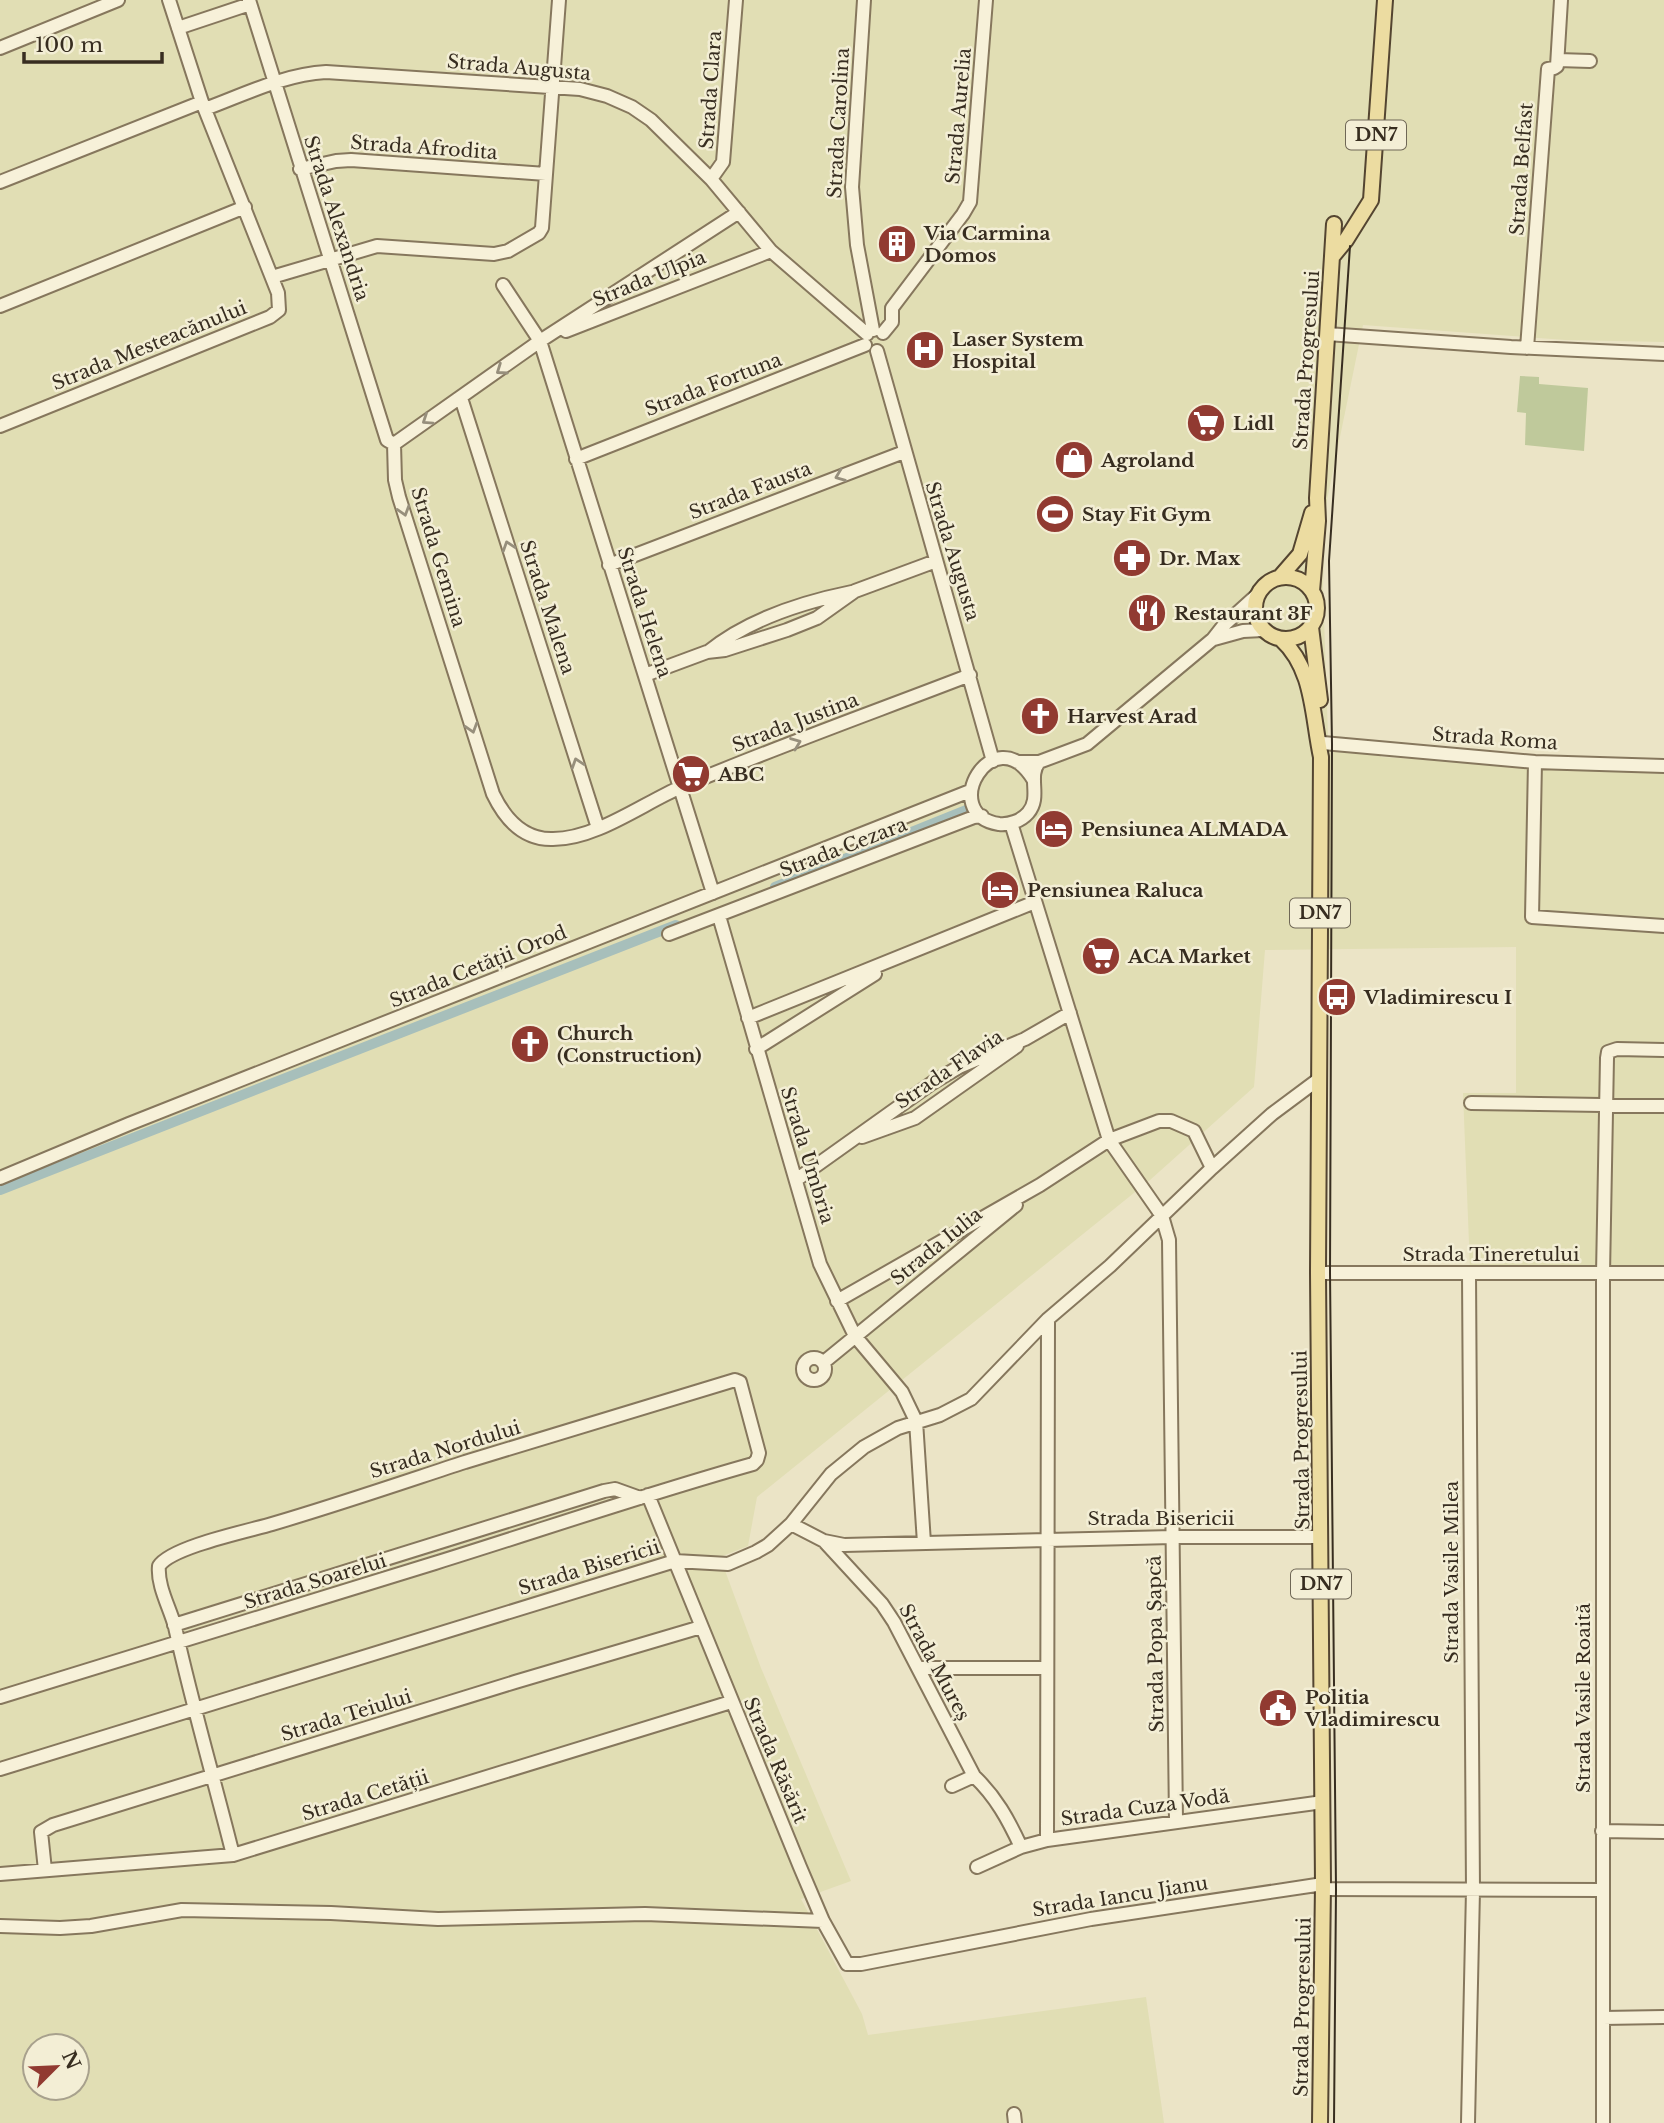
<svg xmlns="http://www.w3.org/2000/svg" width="1664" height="2123" font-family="'Libre Baskerville',serif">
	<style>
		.farmland { fill: #e1deb4; fill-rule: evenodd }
		.green { fill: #bfc99b }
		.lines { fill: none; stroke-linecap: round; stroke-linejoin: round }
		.canal { stroke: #a7bfbb; stroke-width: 10 }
		.minor-casing { stroke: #86775d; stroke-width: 16 }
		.major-casing { stroke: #544531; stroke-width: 18 }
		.minor { stroke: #f7f1d9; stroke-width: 12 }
		.major { stroke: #ecdca1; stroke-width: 14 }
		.tram { stroke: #372d20; stroke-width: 2 }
		.oneway { stroke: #978f7c }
		.labels { text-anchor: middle; stroke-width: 5; stroke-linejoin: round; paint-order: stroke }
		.shield { fill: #f3eed5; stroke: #6f6756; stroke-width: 2 }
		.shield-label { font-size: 18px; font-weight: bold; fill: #372d20 }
		.street-label { font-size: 19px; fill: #372d20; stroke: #f3eed5 }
		.poi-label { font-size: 19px; font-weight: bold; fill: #372d20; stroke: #f3eed5; text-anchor: start }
	</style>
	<rect width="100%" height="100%" fill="#ebe4c6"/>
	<!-- farmland -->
	<path class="farmland" d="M0,0H1664V342L1566,340L1363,325L1326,505L1323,587L1328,736L1382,743L1381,757L1664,774V1269L1470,1268L1463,1093H1516V947L1265,950L1254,1087L1150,1180L757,1497L748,1546L720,1557L761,1668L851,1881L801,1899L862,2014L868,2035L1146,1997L1164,2123H0ZM35,2046H77V2088H35Z"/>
	<!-- green -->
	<path class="green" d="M1520,376L1539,377V384L1588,388L1584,451L1525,445L1526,413L1517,412Z"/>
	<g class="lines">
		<!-- canal -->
		<path class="canal" d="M775,887L969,809
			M0,1190L676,925"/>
		<!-- minor casing -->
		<g class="minor-casing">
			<path id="minor" d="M249,0L387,440L394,444
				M864,0L852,187L857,245L873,330
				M178,28L250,4
				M0,48L118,0
				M1558,60L1590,61
				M205,109C243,95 285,74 326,72L580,89L607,96L632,107L651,120L711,179L771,251L867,334
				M300,169L336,161L351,160L546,174
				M711,179L723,162L736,0
				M0,182L202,102
				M272,277L377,246L494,254L508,251L539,233L542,228L559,0
				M503,285L540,341L713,893
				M0,306L245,207
				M566,331L771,251
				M883,333L892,322V308L963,214L970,202L986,0
				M1327,334L1511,347L1664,354
				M1527,348L1548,69L1554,68L1557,66L1561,0
				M877,351L993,761
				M461,398L598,828
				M0,426L270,317L279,310L278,293L202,102L169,0
				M394,444L395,480L399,497L493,794C505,819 524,840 553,839C596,839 642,804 681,787C776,747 874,712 970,675
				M394,444L540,341L739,212
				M576,459L865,345
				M609,565L904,452
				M1214,639L1243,631L1263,630
				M708,652C747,620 803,602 852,592
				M645,675L707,652L725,650L787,630L817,618L855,591L936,561
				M1323,743L1535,762L1664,766
				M1017,762H1039L1087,744L1213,639L1224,625L1256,596
				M1535,762L1532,917L1664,926
				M1033,779C994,716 936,814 999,824C1009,825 1021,821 1028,813C1042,797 1027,777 1039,762
				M1011,823L1109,1140L1162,1216L1169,1240L1176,1821
				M719,916L820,1264L855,1336L902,1392L916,1421L924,1543
				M669,934L974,817L982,816
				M748,1018L1035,902
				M756,1049L875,974
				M1471,1103L1664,1106
				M862,1137L915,1118L1017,1046
				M0,1178L129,1124L970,791
				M796,1180L932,1083L959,1067L1025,1039L1070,1013
				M1318,1273H1664
				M837,1301L1040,1185L1109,1140L1159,1121H1171L1194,1131L1212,1168
				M803 1369a11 11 0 1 1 22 0a11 11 0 1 1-22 0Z
				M824,1362L1016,1205
				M648,1495L800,1867L823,1921L847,1964H861L1091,1919L1323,1884
				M791,1524L824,1541L844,1545L1173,1537H1321
				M824,1541L882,1604L894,1622L974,1776C996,1797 1008,1819 1021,1847
				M174,1625L604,1491L615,1489L640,1498
				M918,1668H1047
				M0,1697C145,1653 290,1609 435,1563C541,1530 646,1494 753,1464L757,1460L759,1453L740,1382L735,1380C645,1407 555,1434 465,1462C401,1483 337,1505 272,1524C248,1531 171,1547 159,1566C157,1586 170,1608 175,1627C192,1704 214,1779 233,1855
				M0,1769L675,1561L728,1564L756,1552L768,1545L791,1524L831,1474L864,1447L898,1428L940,1415L971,1399L1048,1319L1110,1266L1212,1168L1272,1114L1319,1079
				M952,1786L974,1776
				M1602,1831L1664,1832
				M1047,1840L1048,1319
				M977,1867L1021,1847L1047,1840L1323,1802
				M45,1870L41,1832L53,1825L515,1682L701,1627
				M0,1874L233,1855L731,1702
				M1323,1889L1602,1890
				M0,1926L60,1928L91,1926L182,1910L331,1913L438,1919L645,1914L823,1921
				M1603,2018L1664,2017
				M1014,2114L1015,2123
				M1468,2123L1473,1890L1469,1274
				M1603,2123V1274L1607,1058L1608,1052L1617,1049L1664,1050"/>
		</g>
		<!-- major casing -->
		<g class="major-casing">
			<path id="major" d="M1332,257L1346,240L1371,200L1385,0
				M1255 608a31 31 0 1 1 62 0a31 31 0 1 1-62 0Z
				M1280,577L1300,554L1312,513
				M1312,591L1318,521L1317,498L1334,224
				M1311,627L1320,700
				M1281,639C1314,669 1312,716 1321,757L1318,1273L1323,1884L1320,2123"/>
		</g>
		<!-- minor -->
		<use href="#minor" class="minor"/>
		<!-- major -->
		<use href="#major" class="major"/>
		<!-- tram -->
		<path class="tram" d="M1334,2123L1336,1889L1330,1273L1332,744L1329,561L1350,246"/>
	</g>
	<!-- one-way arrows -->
	<defs><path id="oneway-chevron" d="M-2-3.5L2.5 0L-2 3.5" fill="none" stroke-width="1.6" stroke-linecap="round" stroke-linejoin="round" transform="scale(1.75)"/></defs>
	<g class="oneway">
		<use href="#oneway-chevron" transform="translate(501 370) rotate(145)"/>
		<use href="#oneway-chevron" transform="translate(427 420) rotate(146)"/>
		<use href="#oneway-chevron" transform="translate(840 476) rotate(159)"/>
		<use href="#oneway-chevron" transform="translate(404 511) rotate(73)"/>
		<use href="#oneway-chevron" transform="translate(508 546) rotate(-108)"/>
		<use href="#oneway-chevron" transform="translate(472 728) rotate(73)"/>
		<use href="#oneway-chevron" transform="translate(796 743) rotate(-21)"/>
		<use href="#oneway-chevron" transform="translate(577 763) rotate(-108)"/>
	</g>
	<!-- icons -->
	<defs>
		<g id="building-disc" transform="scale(2.0125)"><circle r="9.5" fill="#913a31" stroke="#f3eed5"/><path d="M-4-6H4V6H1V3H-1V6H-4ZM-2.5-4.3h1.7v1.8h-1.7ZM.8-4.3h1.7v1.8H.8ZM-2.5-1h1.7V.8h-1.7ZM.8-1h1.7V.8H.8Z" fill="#fff"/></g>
		<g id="hospital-disc" transform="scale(2.0125)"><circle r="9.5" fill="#913a31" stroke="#f3eed5"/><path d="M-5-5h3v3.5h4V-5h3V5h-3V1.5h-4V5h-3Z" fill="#fff"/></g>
		<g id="supermarket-disc" transform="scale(2.0125)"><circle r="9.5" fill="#913a31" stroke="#f3eed5"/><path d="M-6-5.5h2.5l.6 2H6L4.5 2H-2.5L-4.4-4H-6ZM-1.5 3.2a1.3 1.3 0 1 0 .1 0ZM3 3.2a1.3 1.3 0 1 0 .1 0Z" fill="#fff"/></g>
		<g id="shop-disc" transform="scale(2.0125)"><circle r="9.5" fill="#913a31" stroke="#f3eed5"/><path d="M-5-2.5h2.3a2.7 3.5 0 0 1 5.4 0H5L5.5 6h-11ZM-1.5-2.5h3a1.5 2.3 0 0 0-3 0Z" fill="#fff"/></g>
		<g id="stadium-disc" transform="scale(2.0125)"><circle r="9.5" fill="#913a31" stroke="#f3eed5"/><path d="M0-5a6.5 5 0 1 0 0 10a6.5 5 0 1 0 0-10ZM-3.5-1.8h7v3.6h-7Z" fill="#fff"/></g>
		<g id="pharmacy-disc" transform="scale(2.0125)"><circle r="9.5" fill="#913a31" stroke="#f3eed5"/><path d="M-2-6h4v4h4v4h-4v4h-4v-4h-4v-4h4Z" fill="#fff"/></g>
		<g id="restaurant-disc" transform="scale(2.0125)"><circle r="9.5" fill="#913a31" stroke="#f3eed5"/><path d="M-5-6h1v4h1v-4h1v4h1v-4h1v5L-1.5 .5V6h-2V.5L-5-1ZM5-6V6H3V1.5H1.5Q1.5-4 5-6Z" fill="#fff"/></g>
		<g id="church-disc" transform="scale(2.0125)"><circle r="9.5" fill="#913a31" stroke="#f3eed5"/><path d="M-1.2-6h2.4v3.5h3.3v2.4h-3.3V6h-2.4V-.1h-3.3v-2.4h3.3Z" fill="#fff"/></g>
		<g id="hotel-disc" transform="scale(2.0125)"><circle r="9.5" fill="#913a31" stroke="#f3eed5"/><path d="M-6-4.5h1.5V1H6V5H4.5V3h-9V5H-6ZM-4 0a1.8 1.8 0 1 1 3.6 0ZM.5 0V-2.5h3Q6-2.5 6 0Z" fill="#fff"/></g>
		<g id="bus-disc" transform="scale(2.0125)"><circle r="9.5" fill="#913a31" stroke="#f3eed5"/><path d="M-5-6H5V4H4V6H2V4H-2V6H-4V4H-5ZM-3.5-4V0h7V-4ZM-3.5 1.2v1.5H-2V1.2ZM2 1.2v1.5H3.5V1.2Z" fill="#fff"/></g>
		<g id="civic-disc" transform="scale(2.0125)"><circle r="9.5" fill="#913a31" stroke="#f3eed5"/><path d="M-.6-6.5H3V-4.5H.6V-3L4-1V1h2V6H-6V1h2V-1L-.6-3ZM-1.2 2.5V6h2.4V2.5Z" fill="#fff"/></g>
	</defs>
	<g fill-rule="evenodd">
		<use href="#building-disc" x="897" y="244"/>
		<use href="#hospital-disc" x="925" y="350"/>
		<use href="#supermarket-disc" x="1206" y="423"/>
		<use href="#shop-disc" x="1074" y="460"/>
		<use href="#stadium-disc" x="1055" y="514"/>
		<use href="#pharmacy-disc" x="1132" y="558"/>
		<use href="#restaurant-disc" x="1147" y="613"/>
		<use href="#church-disc" x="1040" y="716"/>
		<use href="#supermarket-disc" x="691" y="774"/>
		<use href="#hotel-disc" x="1054" y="829"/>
		<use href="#hotel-disc" x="1000" y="890"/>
		<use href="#supermarket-disc" x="1101" y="956"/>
		<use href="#bus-disc" x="1337" y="997"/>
		<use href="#church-disc" x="530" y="1044"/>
		<use href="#civic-disc" x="1278" y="1708"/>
	</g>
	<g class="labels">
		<!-- shield labels -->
		<g class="shield">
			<rect x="1346" y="120.5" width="60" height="29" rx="5"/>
			<rect x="1290" y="898.5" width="60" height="29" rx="5"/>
			<rect x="1291" y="1569.5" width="60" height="29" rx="5"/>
		</g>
		<g class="shield-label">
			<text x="1376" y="141">DN7</text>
			<text x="1320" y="919">DN7</text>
			<text x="1321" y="1590">DN7</text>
		</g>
		<!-- street labels -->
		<g class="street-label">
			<text transform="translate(519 67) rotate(5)" y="7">Strada Augusta</text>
			<text transform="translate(710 90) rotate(-86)" y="7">Strada Clara</text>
			<text transform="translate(958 116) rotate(-85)" y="7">Strada Aurelia</text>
			<text transform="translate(838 123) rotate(-87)" y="7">Strada Carolina</text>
			<text transform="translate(424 147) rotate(4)" y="7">Strada Afrodita</text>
			<text transform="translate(1521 169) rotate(-86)" y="7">Strada Belfast</text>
			<text transform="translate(337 218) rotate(72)" y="7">Strada Alexandria</text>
			<text transform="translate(649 278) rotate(-22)" y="7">Strada Ulpia</text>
			<text transform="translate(149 345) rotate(-22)" y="7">Strada Mesteacănului</text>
			<text transform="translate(1306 360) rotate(-86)" y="7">Strada Progresului</text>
			<text transform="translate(713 384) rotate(-21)" y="7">Strada Fortuna</text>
			<text transform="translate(750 490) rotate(-21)" y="7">Strada Fausta</text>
			<text transform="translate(953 551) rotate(73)" y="7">Strada Augusta</text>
			<text transform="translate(439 557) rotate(73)" y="7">Strada Gemina</text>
			<text transform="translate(548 607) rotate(72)" y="7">Strada Malena</text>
			<text transform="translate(645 612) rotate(72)" y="7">Strada Helena</text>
			<text transform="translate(795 722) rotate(-21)" y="7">Strada Justina</text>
			<text transform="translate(1495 738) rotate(4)" y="7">Strada Roma</text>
			<text transform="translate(843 847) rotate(-21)" y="7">Strada Cezara</text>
			<text transform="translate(478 966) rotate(-22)" y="7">Strada Cetății Orod</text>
			<text transform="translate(949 1069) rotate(-34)" y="7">Strada Flavia</text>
			<text transform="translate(808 1155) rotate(73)" y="7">Strada Umbria</text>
			<text transform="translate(936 1246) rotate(-39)" y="7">Strada Iulia</text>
			<text x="1491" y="1261">Strada Tineretului</text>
			<text transform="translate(1301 1440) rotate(-91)" y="7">Strada Progresului</text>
			<text transform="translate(445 1449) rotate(-17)" y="7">Strada Nordului</text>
			<text x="1161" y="1525">Strada Bisericii</text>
			<text transform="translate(589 1567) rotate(-17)" y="7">Strada Bisericii</text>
			<text transform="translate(1451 1572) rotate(-90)" y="7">Strada Vasile Milea</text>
			<text transform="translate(315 1581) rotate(-17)" y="7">Strada Soarelui</text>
			<text transform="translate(1155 1644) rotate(-91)" y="7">Strada Popa Șapcă</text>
			<text transform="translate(935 1662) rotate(62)" y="7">Strada Mureș</text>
			<text transform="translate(1583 1698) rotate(-90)" y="7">Strada Vasile Roaită</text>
			<text transform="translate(346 1715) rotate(-17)" y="7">Strada Teiului</text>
			<text transform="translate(776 1760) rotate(67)" y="7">Strada Răsărit</text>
			<text transform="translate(365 1795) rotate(-17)" y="7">Strada Cetății</text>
			<text transform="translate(1145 1807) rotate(-8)" y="7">Strada Cuza Vodă</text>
			<text transform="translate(1120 1896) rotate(-9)" y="7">Strada Iancu Jianu</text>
			<text transform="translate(1302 2007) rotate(-89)" y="7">Strada Progresului</text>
		</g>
		<!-- poi labels -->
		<g class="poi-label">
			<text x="924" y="240">Via Carmina<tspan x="924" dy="22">Domos</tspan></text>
			<text x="952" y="346">Laser System<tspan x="952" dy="22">Hospital</tspan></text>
			<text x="1233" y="430">Lidl</text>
			<text x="1101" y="467">Agroland</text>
			<text x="1082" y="521">Stay Fit Gym</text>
			<text x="1159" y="565">Dr. Max</text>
			<text x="1174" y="620">Restaurant 3F</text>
			<text x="1067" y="723">Harvest Arad</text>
			<text x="718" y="781">ABC</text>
			<text x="1081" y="836">Pensiunea ALMADA</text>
			<text x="1027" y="897">Pensiunea Raluca</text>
			<text x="1128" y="963">ACA Market</text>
			<text x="1364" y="1004">Vladimirescu I</text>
			<text x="557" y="1040">Church<tspan x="557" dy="22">(Construction)</tspan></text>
			<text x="1305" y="1704">Politia<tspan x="1305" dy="22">Vladimirescu</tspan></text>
		</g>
	</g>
	<!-- north arrow -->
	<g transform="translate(56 2067) rotate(66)"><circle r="33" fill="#f3eed5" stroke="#a8a18d" stroke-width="2"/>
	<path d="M0-5L12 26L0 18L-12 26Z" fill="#913a31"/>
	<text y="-10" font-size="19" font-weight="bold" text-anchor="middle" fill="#372d20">N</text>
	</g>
	<!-- scale -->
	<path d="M24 52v10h138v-10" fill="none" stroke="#372d20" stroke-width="3.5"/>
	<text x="35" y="52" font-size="21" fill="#372d20" stroke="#f3eed5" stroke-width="5" paint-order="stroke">100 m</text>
</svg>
